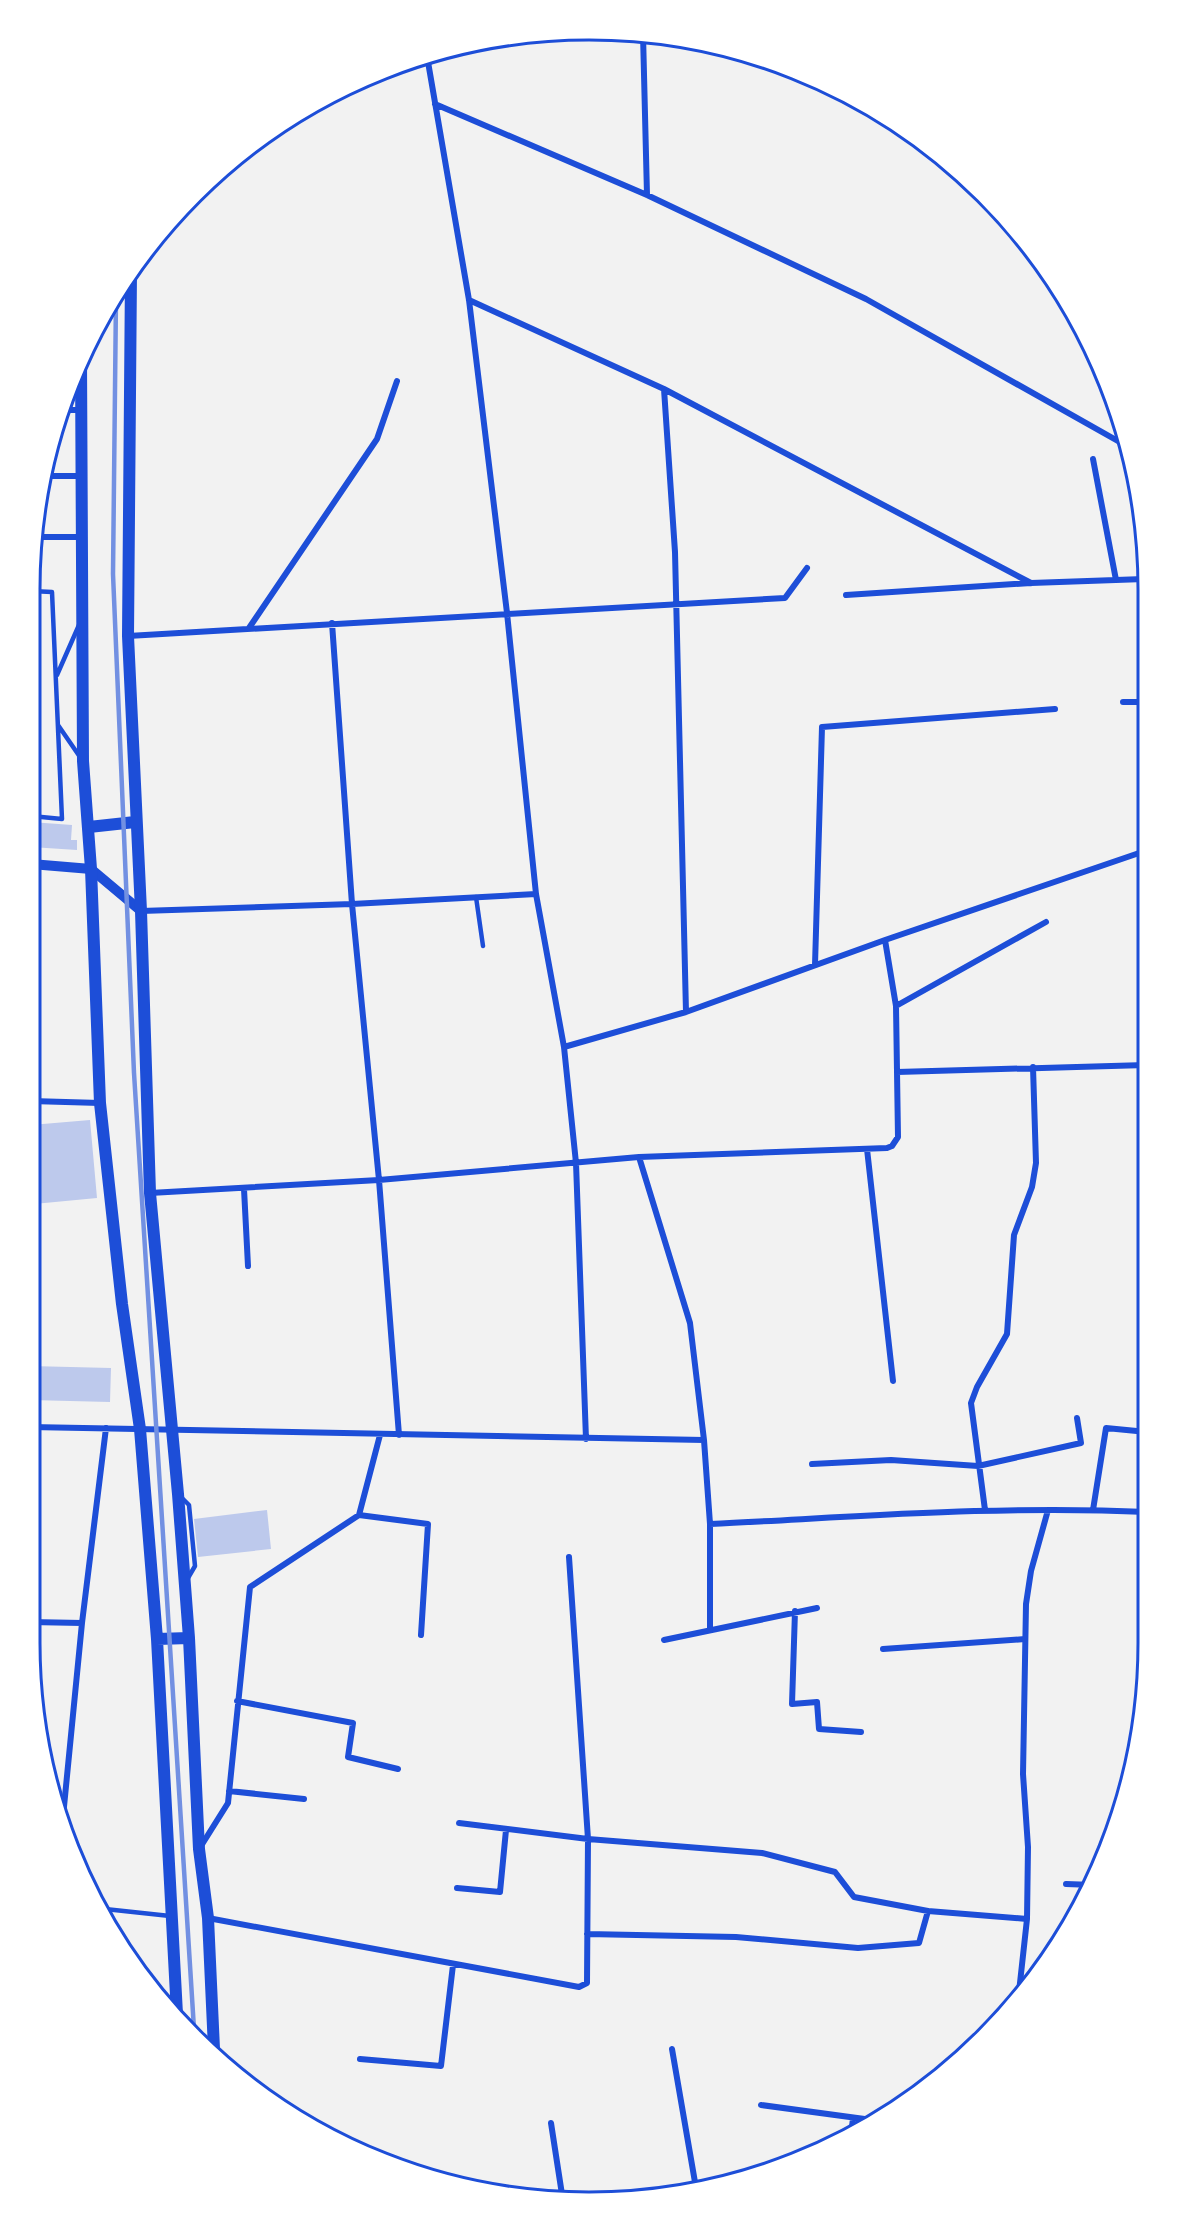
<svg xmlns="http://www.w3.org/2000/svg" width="1179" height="2233" font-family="'Source Sans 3',sans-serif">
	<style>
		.building { fill: #bdc9ec }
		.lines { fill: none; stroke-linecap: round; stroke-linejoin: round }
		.service { stroke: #1d4ed8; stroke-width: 4.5 }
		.minor { stroke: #1d4ed8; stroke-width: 6 }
		.tertiary { stroke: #1d4ed8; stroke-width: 10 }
		.secondary { stroke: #1d4ed8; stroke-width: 12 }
		.rail { stroke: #7290e2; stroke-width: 4.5 }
		.rim { fill: none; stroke: #1d4ed8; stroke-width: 3 }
	</style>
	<rect width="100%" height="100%" fill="#f2f2f2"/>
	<!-- building -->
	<path class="building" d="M31,822L72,825L71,840H77V850L31,847Z
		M90,1120L97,1198L34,1204L31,1163V1125Z
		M30,1366L111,1368L110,1402L30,1400Z
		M267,1510L271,1549L198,1557L194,1519Z"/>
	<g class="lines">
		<!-- service -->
		<path class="service" d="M57,675L79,625
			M58,725L80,757
			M31,816L62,819L52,592L31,591
			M476,897L483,946
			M181,1497L189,1505L195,1566L188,1578
			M105,1909L170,1916"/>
		<!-- minor -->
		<path class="minor" d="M643,34L647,195
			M427,56L469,300L507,613L536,894L564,1047L576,1163L586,1439
			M435,104L647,195L866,299L1125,445
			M469,300L664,389L1031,583
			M664,389L675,552L686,1012
			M62,410H81
			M1093,459L1116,580
			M44,476H81
			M34,537H81
			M846,595L1031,583L1144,579
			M332,623L352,904L379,1180L399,1435
			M249,628L377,439L397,381
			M128,636L785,598L807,568
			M1123,702H1145
			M141,911L352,904L536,894
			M815,965L822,727L1055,709
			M896,1006L1046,922
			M564,1047L686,1012L885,940L1145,851
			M897,1072L1146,1065
			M31,1101L100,1103
			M867,1149L893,1381
			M639,1157L690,1323L704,1440L710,1524V1630
			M244,1189L248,1266
			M150,1193L379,1180L639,1157L887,1148L892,1146L898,1137L896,1006L885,940
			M30,1427L704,1440
			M812,1464L891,1460L978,1466L1081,1443L1077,1418
			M985,1510L971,1403L977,1387L1007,1334L1014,1235L1032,1187L1036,1163L1033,1067
			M1093,1510L1106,1428L1147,1432
			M359,1515L428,1524L421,1635
			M710,1524C856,1517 1001,1505 1147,1512
			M795,1611L792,1704L817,1702L819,1729L861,1732
			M30,1622L82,1623
			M664,1640L817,1608
			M883,1649L1025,1639
			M237,1701L353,1723L348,1757L398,1769
			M229,1791L304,1799
			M459,1823L588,1839L762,1853L835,1872L854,1897L928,1911L1027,1919
			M62,1827L82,1623L106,1428
			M201,1846L228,1803L250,1587L359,1515L380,1435
			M1066,1884L1094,1885
			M457,1888L500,1892L506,1830
			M208,1918L579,1987L587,1983L588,1839L569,1557
			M587,1934L736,1937L858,1948L919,1943L928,1911
			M1019,1992L1027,1919L1028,1847L1023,1774L1026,1604L1031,1571L1048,1510
			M672,2049L696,2188
			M360,2059L441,2066L453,1965
			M761,2105L872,2120
			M551,2123L563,2201
			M851,2135L853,2118"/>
		<!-- tertiary -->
		<path class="tertiary" d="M31,864L91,869L141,911"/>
		<!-- secondary -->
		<path class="secondary" d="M131,272L128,636L141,911L150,1193L178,1494L189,1638L199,1849L208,1918L214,2049
			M81,360L83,761L91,869L100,1103L122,1304L140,1429L157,1639L177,2014
			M89,827L135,822
			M157,1639L189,1638"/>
		<!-- rail -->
		<path class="rail" d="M116,297L113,574L134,1073L194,2029"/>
	</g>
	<!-- crop -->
	<path d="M0 0H1179V2233H0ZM589 40H589A549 549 0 0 1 1138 589V1643A549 549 0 0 1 589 2192H589A549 549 0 0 1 40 1643V589A549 549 0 0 1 589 40Z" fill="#fff" fill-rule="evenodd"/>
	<path class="rim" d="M589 40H589A549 549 0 0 1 1138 589V1643A549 549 0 0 1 589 2192H589A549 549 0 0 1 40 1643V589A549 549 0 0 1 589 40Z"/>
</svg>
